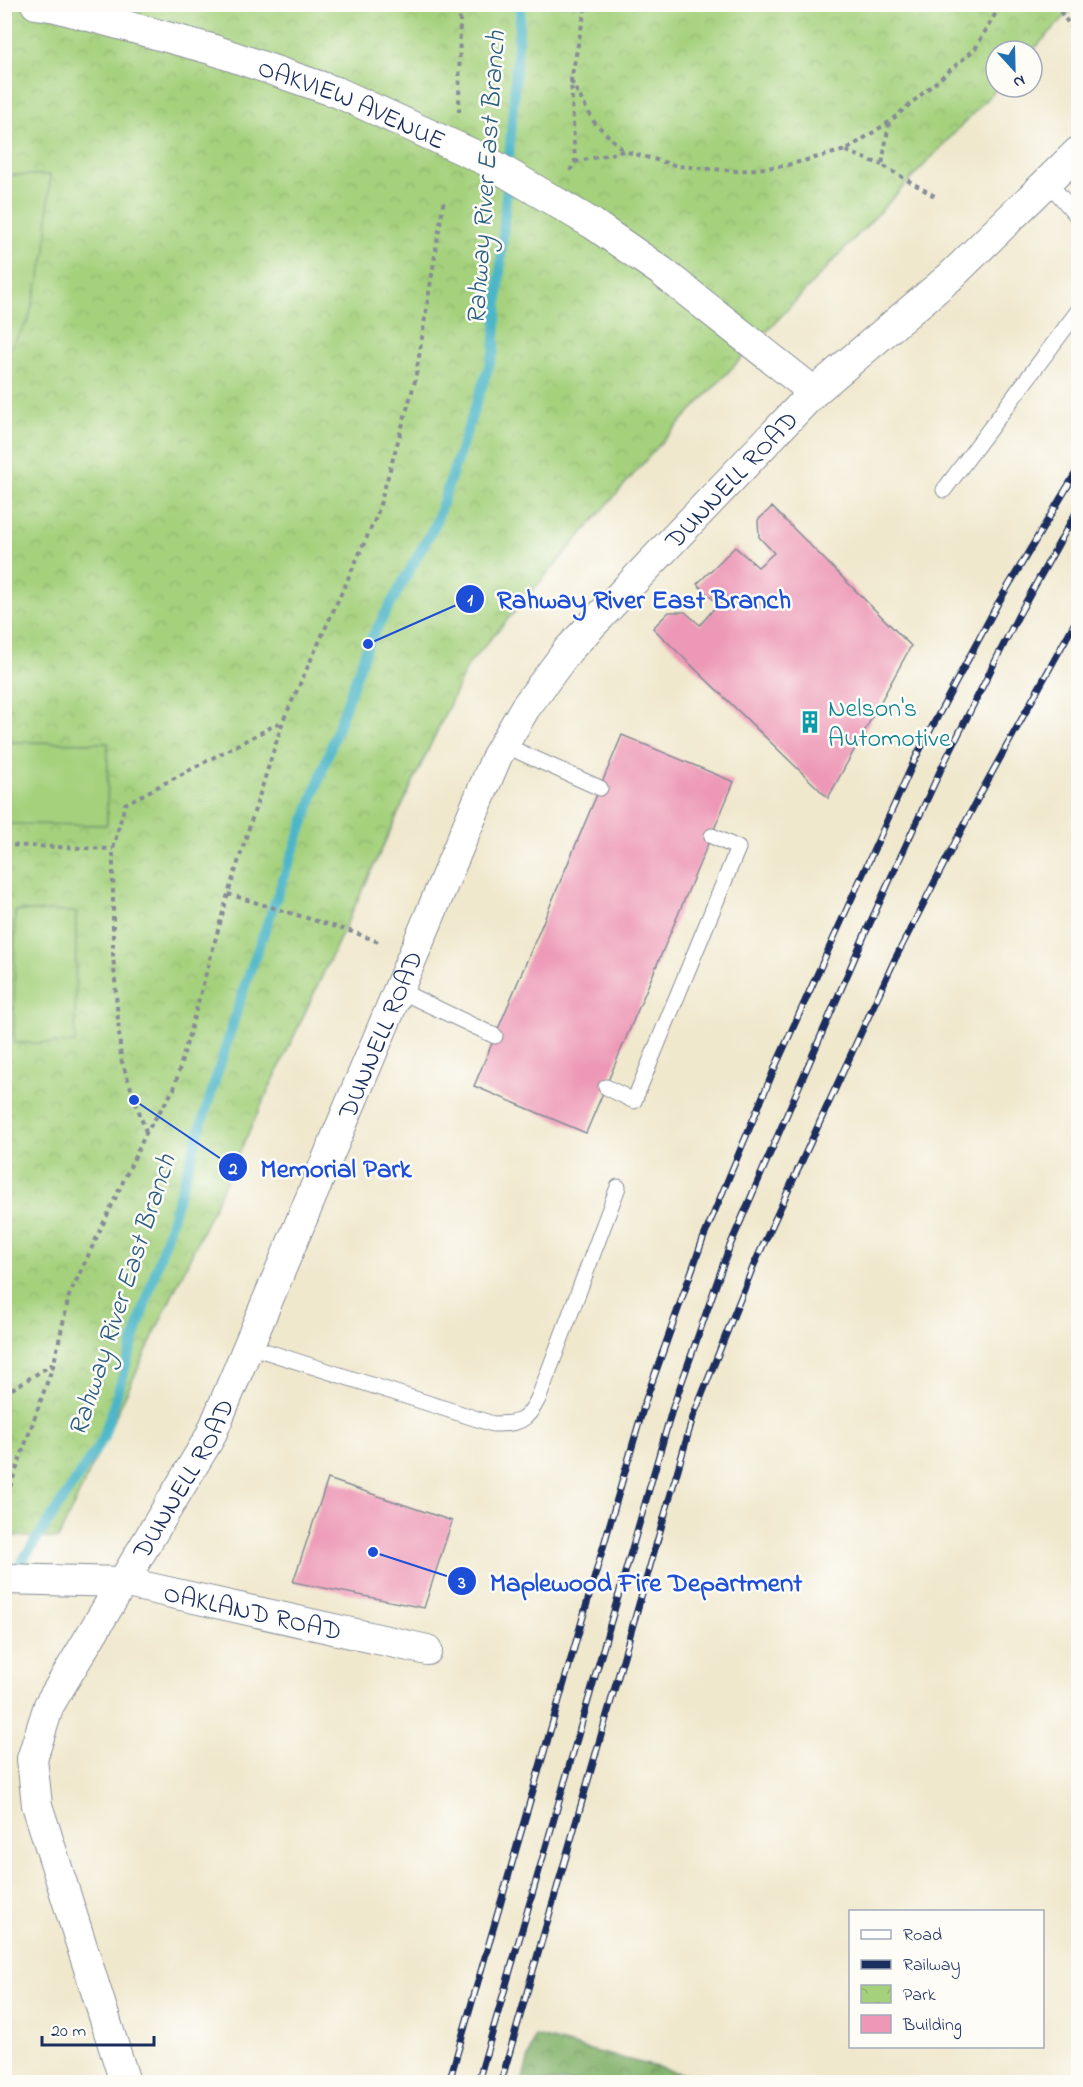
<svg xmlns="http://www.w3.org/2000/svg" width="1083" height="2087" font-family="'Indie Flower',sans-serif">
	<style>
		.forest { fill: url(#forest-crowns); stroke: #507165; stroke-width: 1.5 }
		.park { fill: url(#park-crowns); stroke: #60806e; stroke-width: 1.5 }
		.garden { fill: #a5d17d; stroke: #60806e; stroke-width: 1.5 }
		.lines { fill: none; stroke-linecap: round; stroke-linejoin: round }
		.stream { stroke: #4bb6c8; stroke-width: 10 }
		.building { fill: #ed98b6 }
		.service-casing { stroke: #868c96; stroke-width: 17 }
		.minor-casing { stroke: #868c96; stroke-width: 32 }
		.path { stroke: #868c96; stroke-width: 4; stroke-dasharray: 4.5 4.5; stroke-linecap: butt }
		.service { stroke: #fff; stroke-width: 15 }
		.minor { stroke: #fff; stroke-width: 30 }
		.rail-casing { stroke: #1b2f5e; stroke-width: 7 }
		.rail { stroke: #fdfcf7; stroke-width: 4.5; stroke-dasharray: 14; stroke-linecap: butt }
		.labels { text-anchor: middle; stroke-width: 5; stroke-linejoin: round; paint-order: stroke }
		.street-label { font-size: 26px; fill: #1b2f5e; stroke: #fdfcf7 }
		.culture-label { font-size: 26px; fill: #0d838f; stroke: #fdfcf7; text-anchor: start }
		.water-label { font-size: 27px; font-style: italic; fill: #2c5e83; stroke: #fdfcf7 }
		.leader { fill: none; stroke: #1d4ed8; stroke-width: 2 }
		.callout-dot { fill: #1d4ed8; stroke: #fdfcf7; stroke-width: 2 }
		.mark-label { font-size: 18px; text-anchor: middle; font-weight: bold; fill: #fff }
		.callout-label { font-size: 27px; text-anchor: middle; font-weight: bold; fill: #1d4ed8; stroke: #fdfcf7; stroke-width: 5; stroke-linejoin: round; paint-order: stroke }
	</style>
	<defs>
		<pattern id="forest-crowns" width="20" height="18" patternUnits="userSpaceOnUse" patternTransform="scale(1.5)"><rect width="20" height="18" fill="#84b36c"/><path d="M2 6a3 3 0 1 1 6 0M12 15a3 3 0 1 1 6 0" fill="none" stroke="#6b925c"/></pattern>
		<pattern id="park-crowns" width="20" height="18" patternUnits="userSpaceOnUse" patternTransform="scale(1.5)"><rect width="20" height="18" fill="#a5d17d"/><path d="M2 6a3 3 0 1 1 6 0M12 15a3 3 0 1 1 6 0" fill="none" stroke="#8db46e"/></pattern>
	</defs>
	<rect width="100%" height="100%" fill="#fdfcf7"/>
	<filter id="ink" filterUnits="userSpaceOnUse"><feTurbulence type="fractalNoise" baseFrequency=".0167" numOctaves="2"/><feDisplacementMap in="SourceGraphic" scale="12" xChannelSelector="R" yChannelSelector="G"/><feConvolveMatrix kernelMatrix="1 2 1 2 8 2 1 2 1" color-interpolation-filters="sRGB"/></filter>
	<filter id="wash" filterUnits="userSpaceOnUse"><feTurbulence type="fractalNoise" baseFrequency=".008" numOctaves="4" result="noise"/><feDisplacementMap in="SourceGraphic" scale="24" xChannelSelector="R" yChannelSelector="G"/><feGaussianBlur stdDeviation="1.35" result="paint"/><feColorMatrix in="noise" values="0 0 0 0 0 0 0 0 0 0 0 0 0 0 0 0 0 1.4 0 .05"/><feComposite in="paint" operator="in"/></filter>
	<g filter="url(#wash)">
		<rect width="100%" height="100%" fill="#f0e8cd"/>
		<!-- forest -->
		<path class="forest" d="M535,2036L715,2082H522Z"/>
		<!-- park -->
		<path class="park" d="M4,5H1076L1032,51H996V87H998L659,445L468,665L58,1539L4,1535Z"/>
		<!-- garden -->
		<path class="garden" d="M5,175H50L46,252L28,321L5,356Z
			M5,742L108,743L107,825L5,824Z
			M15,911L76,912L75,1043H14Z"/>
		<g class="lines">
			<!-- stream -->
			<path class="stream" d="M13,1575L103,1439L245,985L368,644L435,525L494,351L521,4"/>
		</g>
		<g id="blocks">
			<!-- building -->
			<path class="building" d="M772,507L911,646L828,798L653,628L669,612H685L700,625L718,604L697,584L735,547L758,567L774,553L759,537L758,520Z
				M622,735L734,782L586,1133L474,1086Z
				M328,1479L452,1521L424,1608L293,1582Z"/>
		</g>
	</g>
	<g filter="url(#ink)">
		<use href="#blocks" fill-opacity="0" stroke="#868c96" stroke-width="1.5"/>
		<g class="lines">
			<!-- service casing -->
			<g class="service-casing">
				<path id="service" d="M1048,182L1078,217
					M944,490L1078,311
					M504,745L600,788
					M398,990L495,1036
					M606,1087L634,1101L738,848L712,836
					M249,1346L493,1424C519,1424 527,1422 539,1397L618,1187"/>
			</g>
			<!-- minor casing -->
			<g class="minor-casing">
				<g id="minor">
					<path id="s1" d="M36,4L56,7L211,49L339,93L485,160L593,224L661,271L814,392"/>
					<path id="s2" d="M4,1579L123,1582L427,1650"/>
					<path id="s3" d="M125,2082L37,1805L32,1759L49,1705L210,1437L497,756L525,708L568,650L814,392L950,277L1078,152"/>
				</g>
			</g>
			<!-- path -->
			<path class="path" d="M1055,4L1078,37
				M196,8L209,4
				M571,81L594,122L624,151
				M459,112L460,4
				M889,123L882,165L936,197
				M846,151L882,165
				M575,162L624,151L678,166L737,171L783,166L846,150L889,122L975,49L1001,4
				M570,171L575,162L571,80L586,4
				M4,845L113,849
				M228,894L356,933L381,943
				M146,1132L121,1059L113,954V849L125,804L283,721
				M4,1394L53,1364
				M4,1504L54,1363L69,1296L146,1133L174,1089L228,894L283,721L377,515L415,381L444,199"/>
			<!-- service -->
			<use href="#service" class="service"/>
			<!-- minor -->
			<use href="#minor" class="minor"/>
			<!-- rail casing -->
			<g class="rail-casing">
				<path id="rail" d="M449,2082L645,1402L703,1239L776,1065L916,757L997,605L1078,469
					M478,2082L672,1410L729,1248L865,934L941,769L1018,616L1078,509
					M501,2082L693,1417L753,1267L895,959L978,798L1078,617"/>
			</g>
			<!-- rail -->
			<use href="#rail" class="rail"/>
		</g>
	</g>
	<!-- icons -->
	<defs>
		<g id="building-bare" transform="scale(1.8)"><path d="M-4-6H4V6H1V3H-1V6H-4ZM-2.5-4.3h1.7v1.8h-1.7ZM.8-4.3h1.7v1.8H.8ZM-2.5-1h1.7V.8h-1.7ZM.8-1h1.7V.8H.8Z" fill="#0f9aa8" stroke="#fdfcf7" stroke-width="2.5" paint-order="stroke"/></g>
	</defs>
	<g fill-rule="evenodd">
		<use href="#building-bare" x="810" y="722"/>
	</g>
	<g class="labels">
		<!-- street labels -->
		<g class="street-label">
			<text dy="9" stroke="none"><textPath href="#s1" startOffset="332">OAKVIEW AVENUE</textPath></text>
			<text dy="9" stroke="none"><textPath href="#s3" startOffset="1809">DUNNELL ROAD</textPath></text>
			<text dy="9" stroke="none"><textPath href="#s3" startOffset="1143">DUNNELL ROAD</textPath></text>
			<text dy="9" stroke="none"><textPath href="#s3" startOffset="657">DUNNELL ROAD</textPath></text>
			<text dy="9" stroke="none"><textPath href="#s2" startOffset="252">OAKLAND ROAD</textPath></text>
		</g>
		<!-- culture labels -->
		<g class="culture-label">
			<text x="828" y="716">Nelson's<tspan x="828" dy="30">Automotive</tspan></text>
		</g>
		<!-- water labels -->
		<g class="water-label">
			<text transform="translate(485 178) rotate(-86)" y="9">Rahway River East Branch</text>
			<text transform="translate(121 1295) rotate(-72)" y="9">Rahway River East Branch</text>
		</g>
	</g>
	<!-- callouts -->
	<path class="leader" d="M368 644L470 599M134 1100L233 1167M373 1552L462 1581"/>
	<g class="callout-dot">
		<circle cx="368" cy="644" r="6"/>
		<circle cx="134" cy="1100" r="6"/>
		<circle cx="373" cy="1552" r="6"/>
		<circle cx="470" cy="599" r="15"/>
		<circle cx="233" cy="1167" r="15"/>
		<circle cx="462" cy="1581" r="15"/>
	</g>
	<g class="mark-label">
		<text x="470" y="605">1</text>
		<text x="233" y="1174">2</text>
		<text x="462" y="1588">3</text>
	</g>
	<g class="callout-label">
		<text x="644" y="608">Rahway River East Branch</text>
		<text x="336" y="1177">Memorial Park</text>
		<text x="646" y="1591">Maplewood Fire Department</text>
	</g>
	<!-- margin -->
	<rect width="1083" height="2087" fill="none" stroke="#fdfcf7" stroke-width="24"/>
	<!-- legend -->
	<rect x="849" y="1910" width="195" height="138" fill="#fdfcf7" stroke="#a3aaba" stroke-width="1.5"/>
	<rect x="861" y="1930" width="30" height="9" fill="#ffffff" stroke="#a3aaba" stroke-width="1.5"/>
	<text x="903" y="1940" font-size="18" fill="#1b2f5e">Road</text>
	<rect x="861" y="1960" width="30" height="9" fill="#1b2f5e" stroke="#a3aaba" stroke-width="1.5"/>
	<text x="903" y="1970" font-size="18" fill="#1b2f5e">Railway</text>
	<rect x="861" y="1985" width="30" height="18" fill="url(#park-crowns)" stroke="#a3aaba" stroke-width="1.5"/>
	<text x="903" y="2000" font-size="18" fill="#1b2f5e">Park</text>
	<rect x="861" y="2015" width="30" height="18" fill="#ed98b6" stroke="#a3aaba" stroke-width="1.5"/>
	<text x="903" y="2030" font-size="18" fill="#1b2f5e">Building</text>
	<!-- north arrow -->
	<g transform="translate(1014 69) rotate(158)"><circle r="28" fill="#fdfcf7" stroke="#a3aaba" stroke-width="1.5"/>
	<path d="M0-4.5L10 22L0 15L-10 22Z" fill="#1f6fb2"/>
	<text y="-9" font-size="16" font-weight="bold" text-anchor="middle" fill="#1b2f5e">N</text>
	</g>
	<!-- scale -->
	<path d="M42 2036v9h112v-9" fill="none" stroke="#1b2f5e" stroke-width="3"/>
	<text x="51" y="2036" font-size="18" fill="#1b2f5e" stroke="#fdfcf7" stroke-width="4.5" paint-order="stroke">20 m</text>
</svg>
